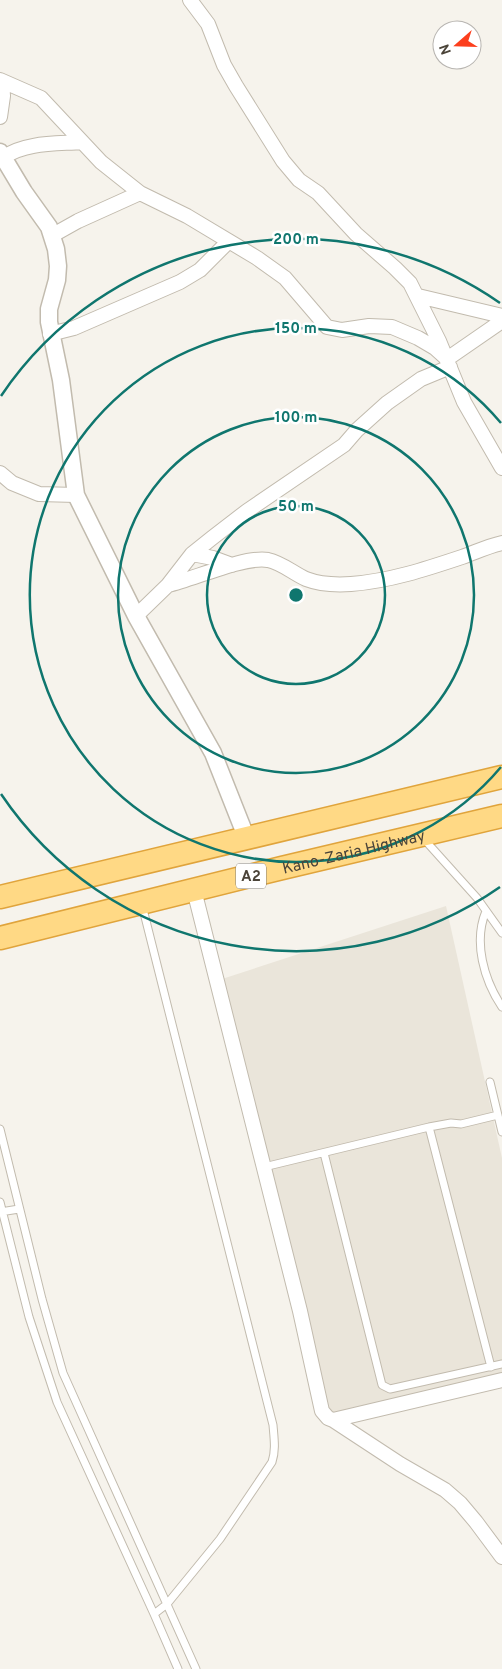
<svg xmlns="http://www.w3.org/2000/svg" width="502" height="1669" font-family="Overpass,sans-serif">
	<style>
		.residential { fill: #eae5da }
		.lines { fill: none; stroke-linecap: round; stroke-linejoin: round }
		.service-casing { stroke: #c2bbae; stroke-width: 9 }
		.minor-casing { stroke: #c2bbae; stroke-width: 16 }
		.tertiary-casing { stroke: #c2bbae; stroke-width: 19 }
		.trunk-casing { stroke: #e0a43c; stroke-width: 25 }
		.service { stroke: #fff; stroke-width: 7 }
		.minor { stroke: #fff; stroke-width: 14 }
		.tertiary { stroke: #fff; stroke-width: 16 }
		.trunk { stroke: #ffd985; stroke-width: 22 }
		.ring { fill: none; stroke: #0f766e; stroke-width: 2.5 }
		.labels { text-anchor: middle; stroke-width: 5; stroke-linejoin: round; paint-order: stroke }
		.shield { fill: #fff; stroke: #817c74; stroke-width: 1 }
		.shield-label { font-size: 15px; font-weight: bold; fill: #4b4439 }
		.street-label { font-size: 16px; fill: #4b4439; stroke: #fff }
		.centre { fill: #0f766e; stroke: #fff; stroke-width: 2.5 }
		.ring-label { font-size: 15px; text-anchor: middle; font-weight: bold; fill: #0f766e; stroke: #fff; stroke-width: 5; stroke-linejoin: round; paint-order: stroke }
	</style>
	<rect width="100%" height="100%" fill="#f6f3ec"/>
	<!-- residential -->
	<path class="residential" d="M446,906L502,1158V1381L330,1425L222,979Z"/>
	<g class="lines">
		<!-- service casing -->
		<g class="service-casing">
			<path id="service" d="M423,838L477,898L502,933
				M142,905L273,1425C274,1438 276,1450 272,1462L220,1539L167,1604L154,1614
				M486,911C473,942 484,980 502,1007
				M490,1082L502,1132
				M429,1127L491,1367
				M0,1129L42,1299L63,1373L196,1669
				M324,1153L382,1385L390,1389L502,1364
				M264,1167L429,1127L451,1123L461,1124L498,1115
				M0,1202L29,1317L57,1402L154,1614L178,1669
				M0,1212L19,1209"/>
		</g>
		<!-- minor casing -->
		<g class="minor-casing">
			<path id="minor" d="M190,0L208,24L224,65L236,86L283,161L299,180L318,193L356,234L395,268L410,283L439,341L464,402L502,468
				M0,80L41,98L101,162L140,193L187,216L257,258L285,278L327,327L342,330L369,326L392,327L418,338L435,348L445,357
				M0,117L3,96L2,81
				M4,157C26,142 56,144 82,142
				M53,235L78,221L140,193
				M418,296L502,316
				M50,334L74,328L180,282L200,270L228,242
				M447,359L502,321
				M0,473L12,483L39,494L76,495
				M192,554L213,558L232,565
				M168,585C194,579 244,556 268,560C282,563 293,573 306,579C319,584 336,585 351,584C390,581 426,569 462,557C476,552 488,546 502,543
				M136,616L168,585L192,554L212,538L247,511L344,445L357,430L387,403L421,379L450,367
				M194,890L300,1311L322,1411L328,1418L333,1420L502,1380
				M333,1420L400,1464L445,1490L460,1503L476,1522L502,1557"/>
		</g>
		<!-- tertiary casing -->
		<g class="tertiary-casing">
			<path id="tertiary" d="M0,152L24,192L49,227L56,249L58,266L57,280L49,309V322L61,380L76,495L136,616L213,753L247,839"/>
		</g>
		<!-- trunk casing -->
		<g class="trunk-casing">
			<g id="trunk">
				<path d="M0,897L502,777"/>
				<path id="s1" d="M0,938L282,868L502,816"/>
			</g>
		</g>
		<!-- service -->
		<use href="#service" class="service"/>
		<!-- minor -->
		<use href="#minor" class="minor"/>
		<!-- tertiary -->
		<use href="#tertiary" class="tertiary"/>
		<!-- trunk -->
		<use href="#trunk" class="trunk"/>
	</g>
	<!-- distance rings -->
	<g class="ring">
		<circle cx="296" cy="595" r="89"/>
		<circle cx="296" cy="595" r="178"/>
		<path d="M501 767A267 267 0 1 1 501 423"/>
		<path d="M500 887A356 356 0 0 1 1 794M1 396A356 356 0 0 1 500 303"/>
	</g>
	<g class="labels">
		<!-- shield labels -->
		<rect class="shield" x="236" y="863.5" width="30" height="25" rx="4"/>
		<g class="shield-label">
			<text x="251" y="881">A2</text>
		</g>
		<!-- street labels -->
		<g class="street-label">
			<text dy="6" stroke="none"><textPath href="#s1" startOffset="364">Kano-Zaria Highway</textPath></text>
		</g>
	</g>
	<circle cx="296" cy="595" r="8" class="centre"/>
	<g class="ring-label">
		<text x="296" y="244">200 m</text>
		<text x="296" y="333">150 m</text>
		<text x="296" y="422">100 m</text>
		<text x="296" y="511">50 m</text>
	</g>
	<!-- north arrow -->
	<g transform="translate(457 45) rotate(250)"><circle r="24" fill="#ffffff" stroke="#b7b4b0"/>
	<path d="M0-4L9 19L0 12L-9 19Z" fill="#fc3f1d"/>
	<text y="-8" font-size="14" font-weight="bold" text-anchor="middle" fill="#4b4439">N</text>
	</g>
</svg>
